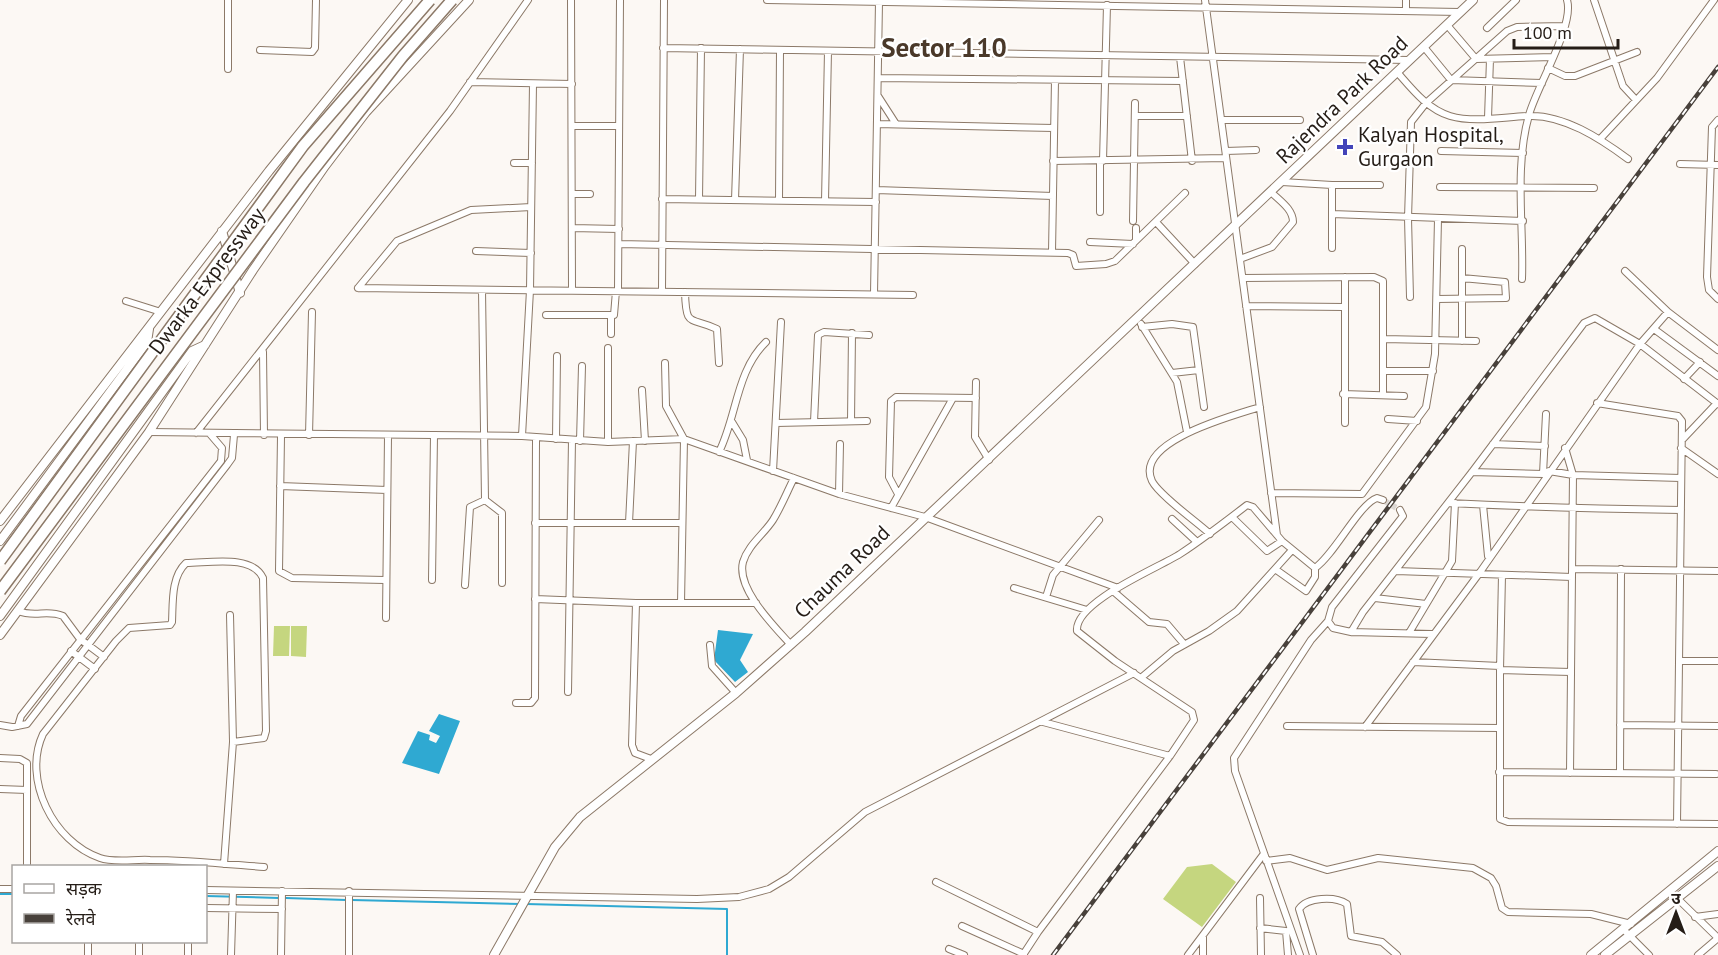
<svg xmlns="http://www.w3.org/2000/svg" width="1718" height="955" font-family="'PT Sans','Noto Sans Devanagari',sans-serif">
	<style>
		.green { fill: #c5d67f }
		.water { fill: #2fa9d2 }
		.lines { fill: none; stroke-linecap: round; stroke-linejoin: round }
		.stream { stroke: #2fa9d2; stroke-width: 2 }
		.street-tunnel { stroke: #dcd7d3; stroke-width: 6; stroke-dasharray: 6 3; stroke-linecap: butt }
		.street-casing { stroke: #8c7968; stroke-width: 8 }
		.secondary-casing { stroke: #8c7968; stroke-width: 10 }
		.street { stroke: #fff; stroke-width: 6 }
		.secondary { stroke: #fff; stroke-width: 8 }
		.rail-casing { stroke: #48413b; stroke-width: 4.5 }
		.rail { stroke: #fff; stroke-width: 2; stroke-dasharray: 7; stroke-linecap: butt }
		.highway-bridge-casing { stroke: #8c7968; stroke-width: 13; stroke-linecap: butt }
		.highway-bridge { stroke: #fff; stroke-width: 10 }
		.poi-dot { fill: #4344b9; stroke: #fff; stroke-width: 2 }
		.labels { text-anchor: middle; stroke-width: 4.5; stroke-linejoin: round; paint-order: stroke }
		.street-label { font-size: 21px; fill: #251d17; stroke: #fff }
		.poi-label { font-size: 21px; fill: #251d17; stroke: #fff; text-anchor: start }
		.district-label { font-size: 27px; font-weight: bold; fill: #4a392a; stroke: #fff }
	</style>
	<rect width="100%" height="100%" fill="#fcf8f4"/>
	<!-- green -->
	<path class="green" d="M274,626H290L289,656H273Z
		M291,626H307L306,657L291,656Z
		M1212,864L1236,882L1202,927L1163,899L1187,867Z"/>
	<!-- water -->
	<path class="water" d="M718,630L753,634L740,660L748,672L735,682L714,660Z
		M439,714L460,721L439,774L402,763L418,731L430,735L429,740L436,743L440,736L429,731Z"/>
	<g class="lines">
		<!-- stream -->
		<path class="stream" d="M0,894H14
			M206,896L279,898
			M286,898L346,900
			M352,900L521,904
			M526,904L727,909V955"/>
		<!-- street-tunnel -->
		<path class="street-tunnel" d="M1383,500L1400,510"/>
		<!-- street casing -->
		<g class="street-casing">
			<path id="street" d="M571,0L572,290
				M767,0L1460,12
				M1205,0L1277,535
				M1594,0L1623,86L1636,100
				M1406,10V0
				M1447,25L1476,59L1553,57
				M1487,28L1516,0
				M1424,47L1451,80L1542,83
				M663,48L1409,60
				M260,50L312,52L315,48L316,0
				M1180,57L1192,161
				M1548,68L1565,76H1575L1637,52
				M228,69V0
				M1397,72C1412,89 1427,109 1450,116C1474,123 1504,117 1528,116C1563,114 1601,139 1628,159
				M878,78L1183,81
				M470,82L572,84
				M878,96L896,124
				M1135,116H1187
				M1488,118L1490,59
				M1221,120H1300
				M1718,120L1712,127L1707,277L1709,290L1718,299
				M877,124L1054,128
				M572,126H619
				M1601,138L1657,78L1714,0
				M1226,151L1256,150
				M1441,151L1523,153
				M1053,161L1226,158
				M1103,161L1107,5
				M514,163H532
				M1680,164L1718,165
				M1282,182L1332,185V214L1523,221
				M1332,185H1380
				M1440,187L1594,188
				M876,190L1053,196
				M572,194H590
				M662,199L876,202
				M699,199L701,48
				M735,200L740,49
				M779,200L780,50
				M825,201L828,51
				M1100,212V161
				M1133,221L1135,103
				M1156,222L1195,264
				M572,228L619,229
				M1136,228V240
				M1090,242L1133,244
				M619,244L1068,253L1073,255L1076,266L1106,264L1115,261L1185,193
				M1332,248V214
				M476,251L531,253
				M1052,252L1055,80
				M1240,259L1272,247L1293,222C1293,209 1280,201 1271,192
				M1625,271L1668,312
				M1345,277V423
				M1243,278L1374,277L1383,281V395
				M1522,279C1524,226 1514,168 1529,115C1536,88 1575,25 1567,0
				M358,288L913,295
				M358,288L397,241L471,210L531,207
				M482,290L485,500L502,513V583
				M618,291L620,0
				M662,291L664,0
				M685,292C686,329 690,316 717,329L719,363
				M874,294L879,2
				M1410,297L1408,218L1411,122L1426,103L1507,31L1517,27L1565,26
				M1437,299L1506,298L1505,282L1462,278
				M126,301L161,312
				M1246,306L1344,307
				M546,315H614L616,291
				M1141,324L1177,382L1187,432
				M1142,327L1172,324L1193,327L1204,407
				M1654,329L1718,376
				M611,334V315
				M1384,339L1476,341
				M1462,341V249
				M608,348V442
				M263,352L264,435
				M665,363L666,406L684,439L681,603
				M1384,371H1433
				M1172,373L1199,370
				M1684,379L1700,362
				M976,382L975,437L989,460
				M642,390L645,441
				M1343,394L1404,396
				M1597,403L1678,416L1682,421L1677,824
				M1388,419L1417,421
				M851,421L852,333
				M732,422L743,440L747,460
				M814,422L818,335L824,332L869,335
				M776,423L867,421
				M149,432L522,436L608,442L684,439L839,494L925,517L1118,588
				M196,433L450,111L528,0
				M309,435L312,312
				M281,436L279,571L292,578L385,580
				M522,436L530,290L533,84
				M556,439L557,356
				M1682,440L1717,403
				M580,441L582,366
				M1493,444L1545,446
				M1565,448L1573,475L1570,773
				M1681,448L1718,474
				M719,452C737,416 736,371 766,342
				M773,471L781,322
				M1472,472L1543,474L1549,471L1573,475L1681,478
				M1543,474L1546,414
				M280,486L387,490
				M1271,493L1362,494L1426,407L1435,354L1438,219
				M839,494L840,444
				M898,494L889,477L891,401L896,397L976,398
				M1449,503C1526,507 1603,509 1681,510
				M1483,505L1488,556
				M891,508L953,398
				M1232,517L1267,551L1282,541
				M1172,519L1197,542
				M535,523H682
				M629,523L633,441
				M1210,534C1197,522 1159,495 1152,481C1133,441 1236,415 1260,407
				M1275,569L1306,591L1315,577V568
				M1572,569L1718,571
				M1396,571L1572,577
				M1502,575L1500,670L1571,672
				M432,580L434,435
				M465,585L470,507L485,500
				M1014,588L1087,610
				M1113,591L1149,622L1167,624L1184,644
				M1046,597L1053,575L1099,520
				M1375,598L1426,604
				M535,599L636,603H756
				M636,603L632,745L635,753L651,759
				M18,611C36,618 46,609 63,616L80,639L104,657
				M386,618L388,436
				M1328,621L1333,628L1351,632L1432,634
				M1351,632L1363,612L1472,472L1584,323L1595,318L1640,344L1718,404
				M1409,633L1452,561L1455,503
				M710,645L712,666L736,693
				M791,645C775,627 736,589 743,562C748,545 764,534 773,520C781,507 787,492 794,478
				M71,651L95,669
				M1679,661H1718
				M1413,662L1500,666
				M1500,670V819L1508,822L1718,824
				M1142,677L1173,651L1209,631L1237,611L1292,550
				M568,692L572,440
				M516,703H531L535,698L536,437
				M1043,722L1170,756
				M0,725L12,727L27,724L227,465L232,458L234,435
				M1620,725L1718,726
				M18,726L21,716L221,461L222,448L210,434
				M1287,726L1500,728
				M1365,727L1478,575L1640,344L1668,312L1718,350
				M233,742L264,738L266,731L263,578C252,554 209,563 186,563C171,577 173,602 172,622L170,625L129,628L116,641L43,734C22,779 53,842 100,858C114,863 135,859 150,860C188,860 226,864 264,867
				M0,758L20,759L27,763V866
				M1499,772L1716,774
				M1620,773L1621,569
				M0,789L27,790
				M1266,861L1290,858L1327,870L1378,858L1473,868L1491,878L1496,886L1502,908L1508,912L1591,914L1631,924
				M224,864L233,742L230,615
				M936,882L1038,932L1170,756L1194,720L1192,712L1115,661L1077,631C1074,602 1158,568 1180,554C1203,539 1225,522 1247,505L1253,507L1282,541L1315,568C1335,554 1359,504 1377,498L1383,500
				M0,889H14
				M206,890L697,899L739,897L769,889L789,877L865,812L1134,673
				M349,891V955
				M1260,898L1261,955
				M1678,899L1718,938
				M206,908L282,909
				M1695,917L1718,914
				M962,926L1024,954
				M1260,928L1286,931L1288,955
				M1624,930L1649,955
				M949,949L964,955
				M88,955V942
				M139,955V942
				M188,955V942
				M231,955L233,891
				M281,955L282,891
				M1023,955L1038,932
				M1188,955L1263,855
				M1203,955V937
				M1300,955L1235,771L1234,758L1311,640L1328,621L1332,607L1403,516L1400,510
				M1313,955L1299,909C1307,897 1335,896 1347,904L1351,936L1382,942L1397,955
				M1698,955L1718,938"/>
		</g>
		<!-- secondary casing -->
		<g class="secondary-casing">
			<path id="secondary" d="M222,231L240,293
				M0,521L269,171L408,0
				M0,541L147,342L149,329
				M0,616L192,351L205,345
				M0,635L149,432L253,270L325,166L366,112L469,0
				M494,955L555,847L580,817L736,693L805,632L1473,0
				M1591,955L1718,851
				M1605,955L1718,866"/>
		</g>
		<!-- street -->
		<use href="#street" class="street"/>
		<!-- secondary -->
		<use href="#secondary" class="secondary"/>
		<!-- rail casing -->
		<g class="rail-casing">
			<path id="rail" d="M1053,955L1718,67"/>
		</g>
		<!-- rail -->
		<use href="#rail" class="rail"/>
		<!-- highway-bridge casing -->
		<g class="highway-bridge-casing">
			<path id="highway-bridge" d="M0,561L303,146L430,0
				M0,591L304,182L403,56L452,0"/>
		</g>
		<!-- highway-bridge -->
		<use href="#highway-bridge" class="highway-bridge"/>
	</g>
	<!-- markers -->
	<path class="poi-dot" d="M1342 138h6v6h6v6h-6v6h-6v-6h-6v-6h6z"/>
	<g class="labels">
		<!-- street labels -->
		<g class="street-label">
			<text transform="translate(1342 100) rotate(-44)" y="7">Rajendra Park Road</text>
			<text transform="translate(207 281) rotate(-53)" y="7">Dwarka Expressway</text>
			<text transform="translate(842 572) rotate(-44)" y="7">Chauma Road</text>
		</g>
		<!-- poi labels -->
		<g class="poi-label">
			<text x="1358" y="142">Kalyan Hospital,<tspan x="1358" dy="24">Gurgaon</tspan></text>
		</g>
		<!-- district labels -->
		<g class="district-label">
			<text x="944" y="57">Sector 110</text>
		</g>
	</g>
	<!-- legend -->
	<rect x="12" y="865" width="195" height="78" fill="#ffffff" stroke="#a8a5a2" stroke-width="1.5"/>
	<rect x="24" y="884" width="30" height="9" fill="#ffffff" stroke="#a8a5a2" stroke-width="1.5"/>
	<text x="66" y="895" font-size="18" fill="#251d17">सड़क</text>
	<rect x="24" y="914" width="30" height="9" fill="#48413b" stroke="#a8a5a2" stroke-width="1.5"/>
	<text x="66" y="925" font-size="18" fill="#251d17">रेलवे</text>
	<!-- north arrow -->
	<g transform="translate(1676 913)" stroke="#ffffff" stroke-width="4.5" paint-order="stroke">
	<path d="M0-4.5L10 22L0 15L-10 22Z" fill="#251d17"/>
	<text y="-9" font-size="16" font-weight="bold" text-anchor="middle" fill="#251d17">उ</text>
	</g>
	<!-- scale -->
	<path d="M1514 39v9h104v-9" fill="none" stroke="#251d17" stroke-width="3"/>
	<text x="1523" y="39" font-size="18" fill="#251d17" stroke="#ffffff" stroke-width="4.5" paint-order="stroke">100 m</text>
</svg>
